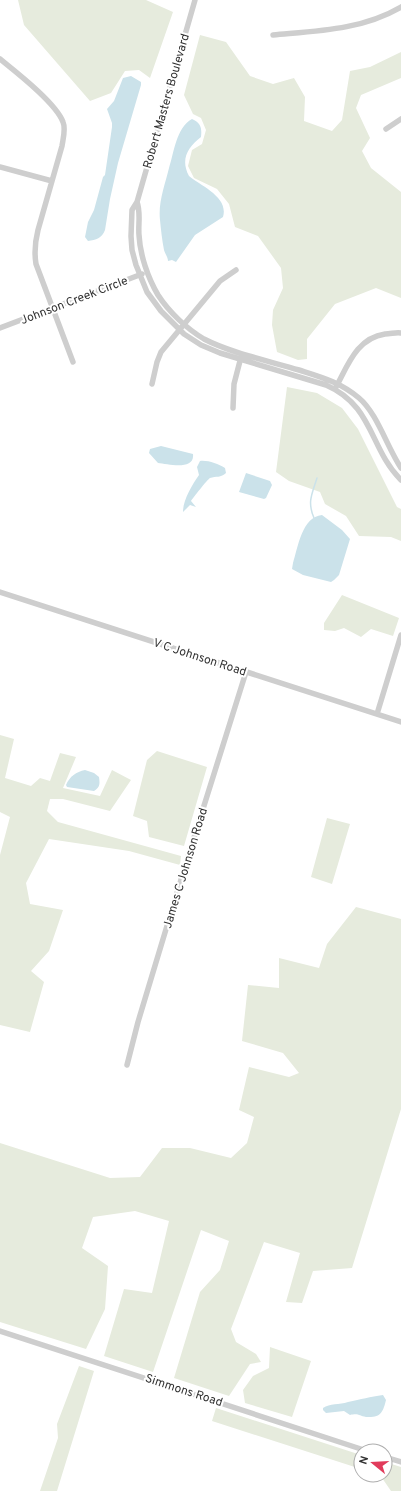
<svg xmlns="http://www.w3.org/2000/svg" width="401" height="1491" font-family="Overpass,sans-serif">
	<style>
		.green { fill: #e6ebdd }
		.water { fill: #cbe2ea }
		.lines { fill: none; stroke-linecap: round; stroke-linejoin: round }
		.stream { stroke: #cbe2ea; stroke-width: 1.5 }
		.street { stroke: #cecece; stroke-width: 5.5 }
		.labels { text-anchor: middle; stroke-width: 4; stroke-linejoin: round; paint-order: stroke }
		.street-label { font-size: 12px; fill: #313131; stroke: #fff }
	</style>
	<rect width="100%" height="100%" fill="#fff"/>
	<!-- green -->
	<path class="green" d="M18,0H146L173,12L150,78L139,70L125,71L111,93L90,101L24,25Z
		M200,35L226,42L250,76L273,84L294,78L305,97L304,121L332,131L342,120L350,71L370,67L401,52V78L361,95L356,108L370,138L362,151L371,168L401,192V298L376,288L335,304L307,339V359L298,360L277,352L272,325L273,310L283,288L281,268L258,236L235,227L229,204L217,189L194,178L188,166L192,150L202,144L206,130L201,118L193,114L184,95Z
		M287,387L317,393L342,408L358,429L397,507L401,509V541L391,537L359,536L346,516L325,504L320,492L289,481L276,472Z
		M342,595L399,618L393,636L371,629L361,637L344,628L335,631L324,630V623Z
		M0,735L14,739L5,778L31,786L40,778L50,781L60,753L76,757L63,788L100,796L112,770L131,780L110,811L63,799H50L47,811L58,822L181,856L180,865L129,851L49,839L26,883L30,904L63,910L49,951L31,971L44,982L30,1032L0,1025V855L10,817L0,812Z
		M157,751L207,767L184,846L149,837L147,821L133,816L147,760Z
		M327,818L350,824L332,884L311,877Z
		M356,907L401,919V1109L352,1268L313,1271L302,1303L286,1302L300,1253L264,1242L231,1329L236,1342L256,1354L261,1362L250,1364L229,1396L174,1378L200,1292L220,1270L229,1241L201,1230L153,1372L104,1356L124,1289L152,1293L169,1221L135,1211L93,1217L82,1248L108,1266L105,1309L86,1349L0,1322V1143L110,1178L140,1177L162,1148H190L231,1158L247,1143L254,1117L239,1110L249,1067L289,1077L299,1073L283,1053L242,1041L248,985L279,988V958L319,968L327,944Z
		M270,1347L311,1361L292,1417L245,1403L243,1390L253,1376L269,1368Z
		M79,1366L94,1371L57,1491H40L58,1438L57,1424Z
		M216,1408L361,1455V1469L212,1421Z
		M385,1462L401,1467V1491H391L380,1475H385Z"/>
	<!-- water -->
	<path class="water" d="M131,76L141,82V85L118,163L110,199L105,230C102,238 96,240 88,241L85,237L88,222L94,210L103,177L105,175L112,127V123L107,109L114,101L123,78Z
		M192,119C201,123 202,128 201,137C188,147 180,159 189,176C201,186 229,197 223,217L195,235L176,262L172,260L168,261C168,257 165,254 164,250C162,240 161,230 160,220C158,202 165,185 169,168C174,153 176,128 192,119Z
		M161,446L193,454C195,471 168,464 158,463L149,453L150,449Z
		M200,461C208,460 218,464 225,468L226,473C221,478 216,476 210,478C207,480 193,498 191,501L196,507L190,505L183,512C183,500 192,485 199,475L197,467Z
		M246,473L270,481L272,485L266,498L264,499L239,492Z
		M322,515L342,530L350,539L339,575L334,580L331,582L303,575L292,569L293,563C298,547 302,517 322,515Z
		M85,770L94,773L99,777C100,784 100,787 94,791L67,787L66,785C70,776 76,772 85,770Z
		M383,1395L386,1400C383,1412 381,1418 366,1417C359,1416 359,1413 350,1415L344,1411L326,1413L323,1410V1408C330,1403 339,1405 348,1402C361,1399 370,1397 383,1395Z"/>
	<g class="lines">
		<!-- stream -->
		<path class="stream" d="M314,518C307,502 312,494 317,478"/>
		<!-- street -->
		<path class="street" d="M195,0L137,202L132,210L131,236L132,250L136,265L147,292L161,311L184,334L201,345L220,353L326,385C374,406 369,448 401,480
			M273,35C316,31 362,30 401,7
			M0,59C16,72 56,103 63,122C66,129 63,139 62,146L38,230C35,242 34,252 36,264L73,362
			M386,129L401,119
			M0,167L52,181
			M137,202C141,213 138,224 139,235C140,255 148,278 158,295C169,312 187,329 204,339C231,353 269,361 299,370C321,377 340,382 359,398C377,413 387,447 401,468
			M0,328L142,274
			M152,384L157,362L161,352L220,281L236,270
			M336,387C348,365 357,338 385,334C391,334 396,332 401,333
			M233,408L234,384L241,357
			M0,592L401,722
			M377,714L401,635
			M127,1065L138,1022L186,863L246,672
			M0,1331L367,1451
			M385,1457L401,1462"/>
	</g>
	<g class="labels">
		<!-- street labels -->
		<g class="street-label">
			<text transform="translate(166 101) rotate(-74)" y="4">Robert Masters Boulevard</text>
			<text transform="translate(74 300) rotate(-21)" y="4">Johnson Creek Circle</text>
			<text transform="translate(200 657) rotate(18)" y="4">V C Johnson Road</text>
			<text transform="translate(185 868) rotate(-73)" y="4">James C Johnson Road</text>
			<text transform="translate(184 1390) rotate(18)" y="4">Simmons Road</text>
		</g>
	</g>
	<!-- north arrow -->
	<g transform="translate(373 1463) rotate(288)"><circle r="19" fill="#ffffff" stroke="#adadad"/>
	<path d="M0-3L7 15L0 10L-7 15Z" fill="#e13b5b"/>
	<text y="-6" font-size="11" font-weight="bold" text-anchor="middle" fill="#313131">N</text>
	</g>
</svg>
